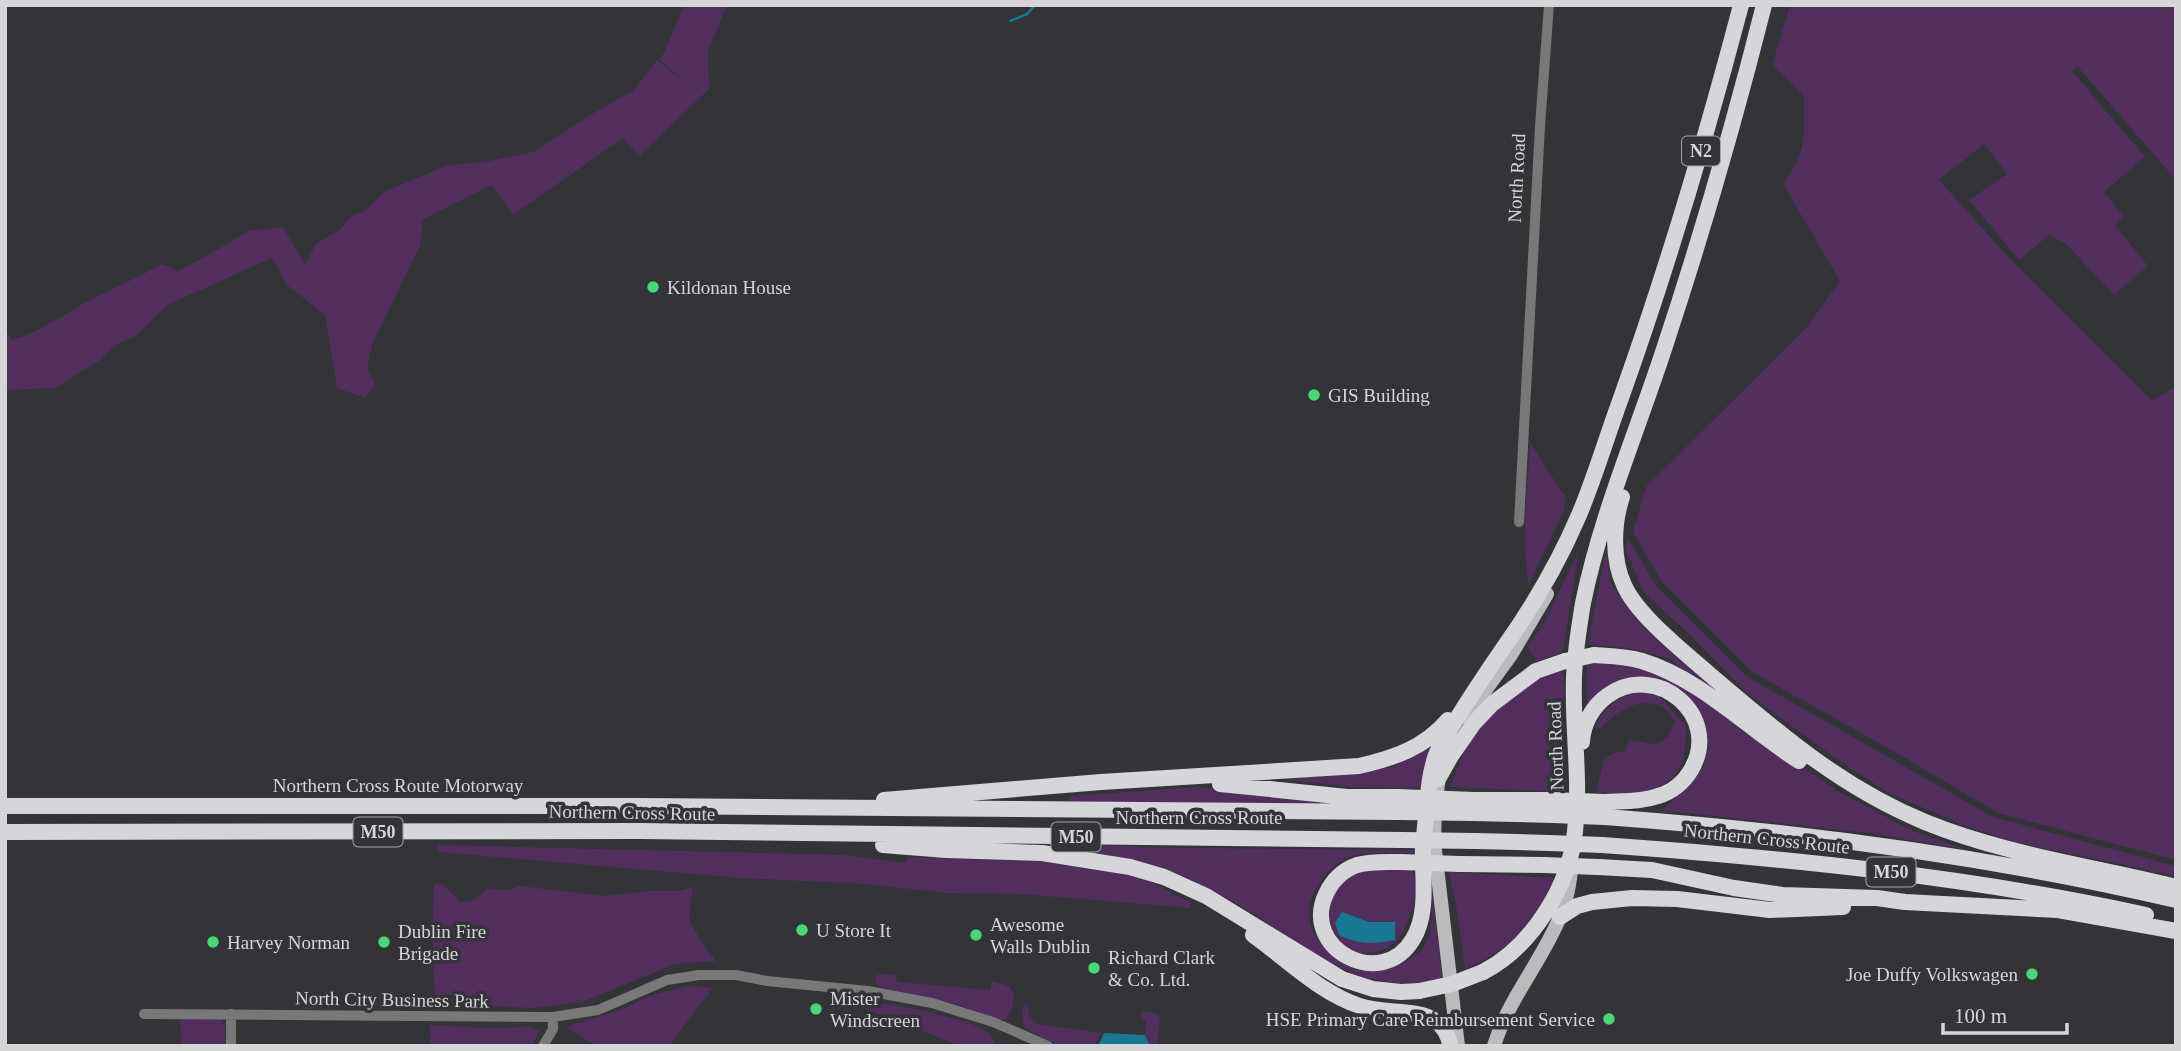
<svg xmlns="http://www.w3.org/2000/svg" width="2181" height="1051" font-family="Georgia,serif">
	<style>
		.green { fill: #512e5e }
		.water { fill: #197993 }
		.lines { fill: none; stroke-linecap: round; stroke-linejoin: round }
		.stream { stroke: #197993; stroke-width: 2.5 }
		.minor { stroke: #787879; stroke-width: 10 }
		.major { stroke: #bbbbbe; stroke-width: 14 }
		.highway { stroke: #d6d5d9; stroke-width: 16 }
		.highway-bridge { stroke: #d6d5d9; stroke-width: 16 }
		.poi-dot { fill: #4ad778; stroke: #323437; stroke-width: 2.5 }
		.labels { text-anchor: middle; stroke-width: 7; stroke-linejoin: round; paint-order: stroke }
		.shield { fill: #323437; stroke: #a5a5a8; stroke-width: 2 }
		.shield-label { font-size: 18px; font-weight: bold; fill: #d6d6d8 }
		.street-label { font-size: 19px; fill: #d6d6d8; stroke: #323437 }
		.poi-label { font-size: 19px; fill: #d6d6d8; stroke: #323437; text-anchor: start }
	</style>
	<rect width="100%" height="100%" fill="#323437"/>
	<!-- green -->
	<path class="green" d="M684,5H727L708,51L709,89L639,156L623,138L513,215L492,185L423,219L420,246L373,342L367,368L375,384L365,398L337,388L325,315L287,285L272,258L167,305L136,336L115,345L100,360L56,388L5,390V327L12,340C42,332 66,312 94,298C117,287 139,277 162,264L178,271L217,250L248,231L283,227L305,265L316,244L341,229L352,215L365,211L384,192L448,165L485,162L533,152L587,117L634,90L657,60L697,92L659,59L664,53Z
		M1790,5H2176V180L2078,67L2072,71L2145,157L2104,192L2124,217L2115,225L2148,266L2114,295L2066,244L2049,235L2019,260L1969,200L2007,174L1984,144L1939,180L2011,260L2152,401L2176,386V860L1998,813L1890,749L1752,672L1662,582L1633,532L1646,487L1807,327L1840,281L1783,184C1808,149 1804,137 1804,96L1772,65Z
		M1530,442L1561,491L1566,496L1564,510L1529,585C1520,539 1528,489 1530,442Z
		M1627,536L1656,586L1746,676L1993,817L2176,866V876L2010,841L1958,823L1887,792L1838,760L1748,694L1686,631L1644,593L1626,551Z
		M1606,549L1611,585L1642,627L1734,706L1668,658L1634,649L1588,644Z
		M1579,550L1563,651L1537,662L1527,646L1542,627Z
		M1614,660L1678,679L1746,734L1789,758L1841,793L1913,831L1972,851L1870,833L1677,812L1659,813L1685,789L1703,767L1709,746L1705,721L1679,693L1651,679L1611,683L1587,707V663Z
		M1563,671L1564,681V792L1450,787L1466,746L1488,715L1544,674Z
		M1638,691L1659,696L1686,726C1687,793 1653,795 1596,793L1604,758L1617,752H1625L1629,739L1655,745L1668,737L1675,722C1672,718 1669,711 1665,709C1642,693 1616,712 1601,728L1595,727C1604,707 1618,698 1638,691Z
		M1433,739L1420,788L1352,787L1283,779L1394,767Z
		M1199,787L1258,794L1411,803L1184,805L1069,802V796Z
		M1046,844L1179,848L1417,850V853C1399,854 1368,851 1352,856C1338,860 1327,871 1320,883C1316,889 1310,899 1309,907C1305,933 1334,965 1358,970C1372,973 1382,970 1395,966C1403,963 1417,957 1422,949C1436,932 1431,901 1431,881L1442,978C1385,993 1339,972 1292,940C1280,932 1269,923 1257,916C1236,903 1213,892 1191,881C1145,858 1095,852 1046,844Z
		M438,845L844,855L905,863L909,857L1055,862L1093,867L1145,879L1190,902L1191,908L1021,894L947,893L867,884L740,878L439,852Z
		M1374,868L1412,870C1420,890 1415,902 1408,921C1402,938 1392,949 1375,952C1341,959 1322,927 1333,897C1334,894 1334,890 1336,887C1345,875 1360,871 1374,868Z
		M1449,872L1554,878C1531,927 1515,947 1465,969L1457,910Z
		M434,883L443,884L460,902L474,900L487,889L508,890L520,886L605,896L650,891H679L693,887L689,920L704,946L716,961L675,964L582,1002L532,1008L437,1004C431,965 432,923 434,883Z
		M882,974L897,975L896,982L990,990L992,981L1009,986L1014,993L1012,1008L1006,1019L1001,1020L956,1004L882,988L877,985L875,979L877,975Z
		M689,986L713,988L669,1046H596L566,1027L619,1010L653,995Z
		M856,999C883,1003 970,1017 989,1033C992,1036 993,1039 995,1042L993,1046H961L852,1004Z
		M1025,1003L1029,1008L1028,1015L1037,1024L1102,1033L1094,1046H1059L1025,1028C1022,1020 1020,1010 1025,1003Z
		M1142,1011C1149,1012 1157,1011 1160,1019L1157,1046H1150L1145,1035L1146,1020L1141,1019Z
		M180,1018L221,1020L225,1025V1046H181Z
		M430,1025L486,1028L532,1027L539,1031L532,1046H430Z"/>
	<!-- water -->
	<path class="water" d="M1342,912L1369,922H1395V940C1373,944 1360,945 1339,935L1335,923Z
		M1104,1033L1145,1035L1150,1046H1098Z"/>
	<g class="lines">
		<!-- stream -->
		<path class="stream" d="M1010,21L1027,14L1035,5"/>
		<!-- minor -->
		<path class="minor" d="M1519,522L1540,126L1549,5
			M144,1014L553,1017L598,1010L667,980L699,975H736L767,981L868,991L932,1003L993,1022L1048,1046
			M231,1046V1014
			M543,1046L553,1029V1017"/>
		<!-- major -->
		<path class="major" d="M1466,717L1511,655L1547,594
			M1440,769L1435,807L1434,842L1458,1046
			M1494,1046C1513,982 1572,932 1571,862"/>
		<!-- highway -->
		<path class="highway" d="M1622,497C1613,524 1612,559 1624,585C1637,615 1683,651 1708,673C1776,731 1840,787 1925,822C2006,855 2092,866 2176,887
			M1594,655C1610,656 1626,656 1642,661C1701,679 1747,728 1799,761
			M1582,742C1583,724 1592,707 1607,696C1656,660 1723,716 1691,770C1684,782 1672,792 1658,796C1641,802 1623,801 1605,802
			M1438,779L1451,756L1474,723L1492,704L1536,671L1565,661
			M1220,784L1347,797H1398
			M884,800L1101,782L1359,766C1394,758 1424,748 1448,720
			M1474,800H1551
			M5,806H640L1400,812
			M1473,813L1553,815
			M1605,817C1797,831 1988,856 2176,900
			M5,832L639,831L1401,840
			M1476,841L1549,843
			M883,845L946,850L1042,853L1130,867L1164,877L1206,896L1342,979L1373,989L1401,992L1419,991
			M1602,845C1785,858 1967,876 2146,915
			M1400,862C1386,862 1371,861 1357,865C1343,870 1332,881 1326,894C1300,949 1382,992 1413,939C1429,913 1422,876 1423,847C1424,837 1425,826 1426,816C1428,795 1429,775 1436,755C1441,742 1450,729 1458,717C1472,694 1487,672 1502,650C1532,608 1559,562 1579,515C1595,477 1607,436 1621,398C1667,269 1706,138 1741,5
			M1460,864L1544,865
			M1598,867L1652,870L1734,888L1782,895L1877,898L1905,902L2058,910L2176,931
			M1560,917L1577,906L1592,902L1632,898L1677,899L1770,910L1843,907
			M1253,935C1288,960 1320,993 1360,1006C1382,1014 1417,1009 1434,1020C1444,1025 1448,1035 1451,1046
			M1483,972C1532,947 1570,885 1575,831C1581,778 1572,729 1574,677C1575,653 1579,627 1583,603C1601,515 1637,432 1665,346C1702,234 1735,120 1764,5"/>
		<!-- highway-bridge -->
		<path class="highway-bridge" d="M1565,661L1594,655
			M1398,797L1474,800
			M1551,800L1605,802
			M1400,812L1473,813
			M1553,815L1605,817
			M1401,840L1476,841
			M1549,843L1602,845
			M1400,862L1460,864
			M1544,865L1598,867
			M1419,991L1452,984L1483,972"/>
	</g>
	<!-- markers -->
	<g class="poi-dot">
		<circle cx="653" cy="287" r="7"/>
		<circle cx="1314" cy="395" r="7"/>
		<circle cx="802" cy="930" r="7"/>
		<circle cx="976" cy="935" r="7"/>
		<circle cx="213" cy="942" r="7"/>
		<circle cx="384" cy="942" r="7"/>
		<circle cx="1094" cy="968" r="7"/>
		<circle cx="2032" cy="974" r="7"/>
		<circle cx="816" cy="1009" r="7"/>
		<circle cx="1609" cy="1019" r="7"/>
	</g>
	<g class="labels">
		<!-- shield labels -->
		<g class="shield">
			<rect x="1682" y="136.5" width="38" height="29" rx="5"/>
			<rect x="353.5" y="817.5" width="49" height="29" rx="5"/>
			<rect x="1051.5" y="822.5" width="49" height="29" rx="5"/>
			<rect x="1866.5" y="857.5" width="49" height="29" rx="5"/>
		</g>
		<g class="shield-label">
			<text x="1701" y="157">N2</text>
			<text x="378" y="838">M50</text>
			<text x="1076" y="843">M50</text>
			<text x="1891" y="878">M50</text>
		</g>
		<!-- street labels -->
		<g class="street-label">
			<text transform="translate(1516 178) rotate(-87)" y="7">North Road</text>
			<text transform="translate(1555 746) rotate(-92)" y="7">North Road</text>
			<text x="398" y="792">Northern Cross Route Motorway</text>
			<text transform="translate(632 812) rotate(1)" y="7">Northern Cross Route</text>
			<text x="1199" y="824">Northern Cross Route</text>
			<text transform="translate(1767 838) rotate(6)" y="7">Northern Cross Route</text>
			<text transform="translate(392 999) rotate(1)" y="7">North City Business Park</text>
		</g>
		<!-- poi labels -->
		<g class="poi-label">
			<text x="667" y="294">Kildonan House</text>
			<text x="1328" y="402">GIS Building</text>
			<text x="990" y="931">Awesome<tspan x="990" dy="22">Walls Dublin</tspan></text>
			<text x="816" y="937">U Store It</text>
			<text x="398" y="938">Dublin Fire<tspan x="398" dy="22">Brigade</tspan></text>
			<text x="227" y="949">Harvey Norman</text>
			<text x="1108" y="964">Richard Clark<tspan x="1108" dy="22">&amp; Co. Ltd.</tspan></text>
			<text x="2018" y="981" text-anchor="end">Joe Duffy Volkswagen</text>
			<text x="830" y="1005">Mister<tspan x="830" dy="22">Windscreen</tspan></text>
			<text x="1595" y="1026" text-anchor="end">HSE Primary Care Reimbursement Service</text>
		</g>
	</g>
	<!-- border -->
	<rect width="2181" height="1051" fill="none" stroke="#d6d6d8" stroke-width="14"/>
	<!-- scale -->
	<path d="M1943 1023v10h124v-10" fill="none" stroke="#d6d6d8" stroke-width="3.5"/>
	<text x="1954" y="1023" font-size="21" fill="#d6d6d8" stroke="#323437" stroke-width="5" paint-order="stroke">100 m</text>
</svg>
